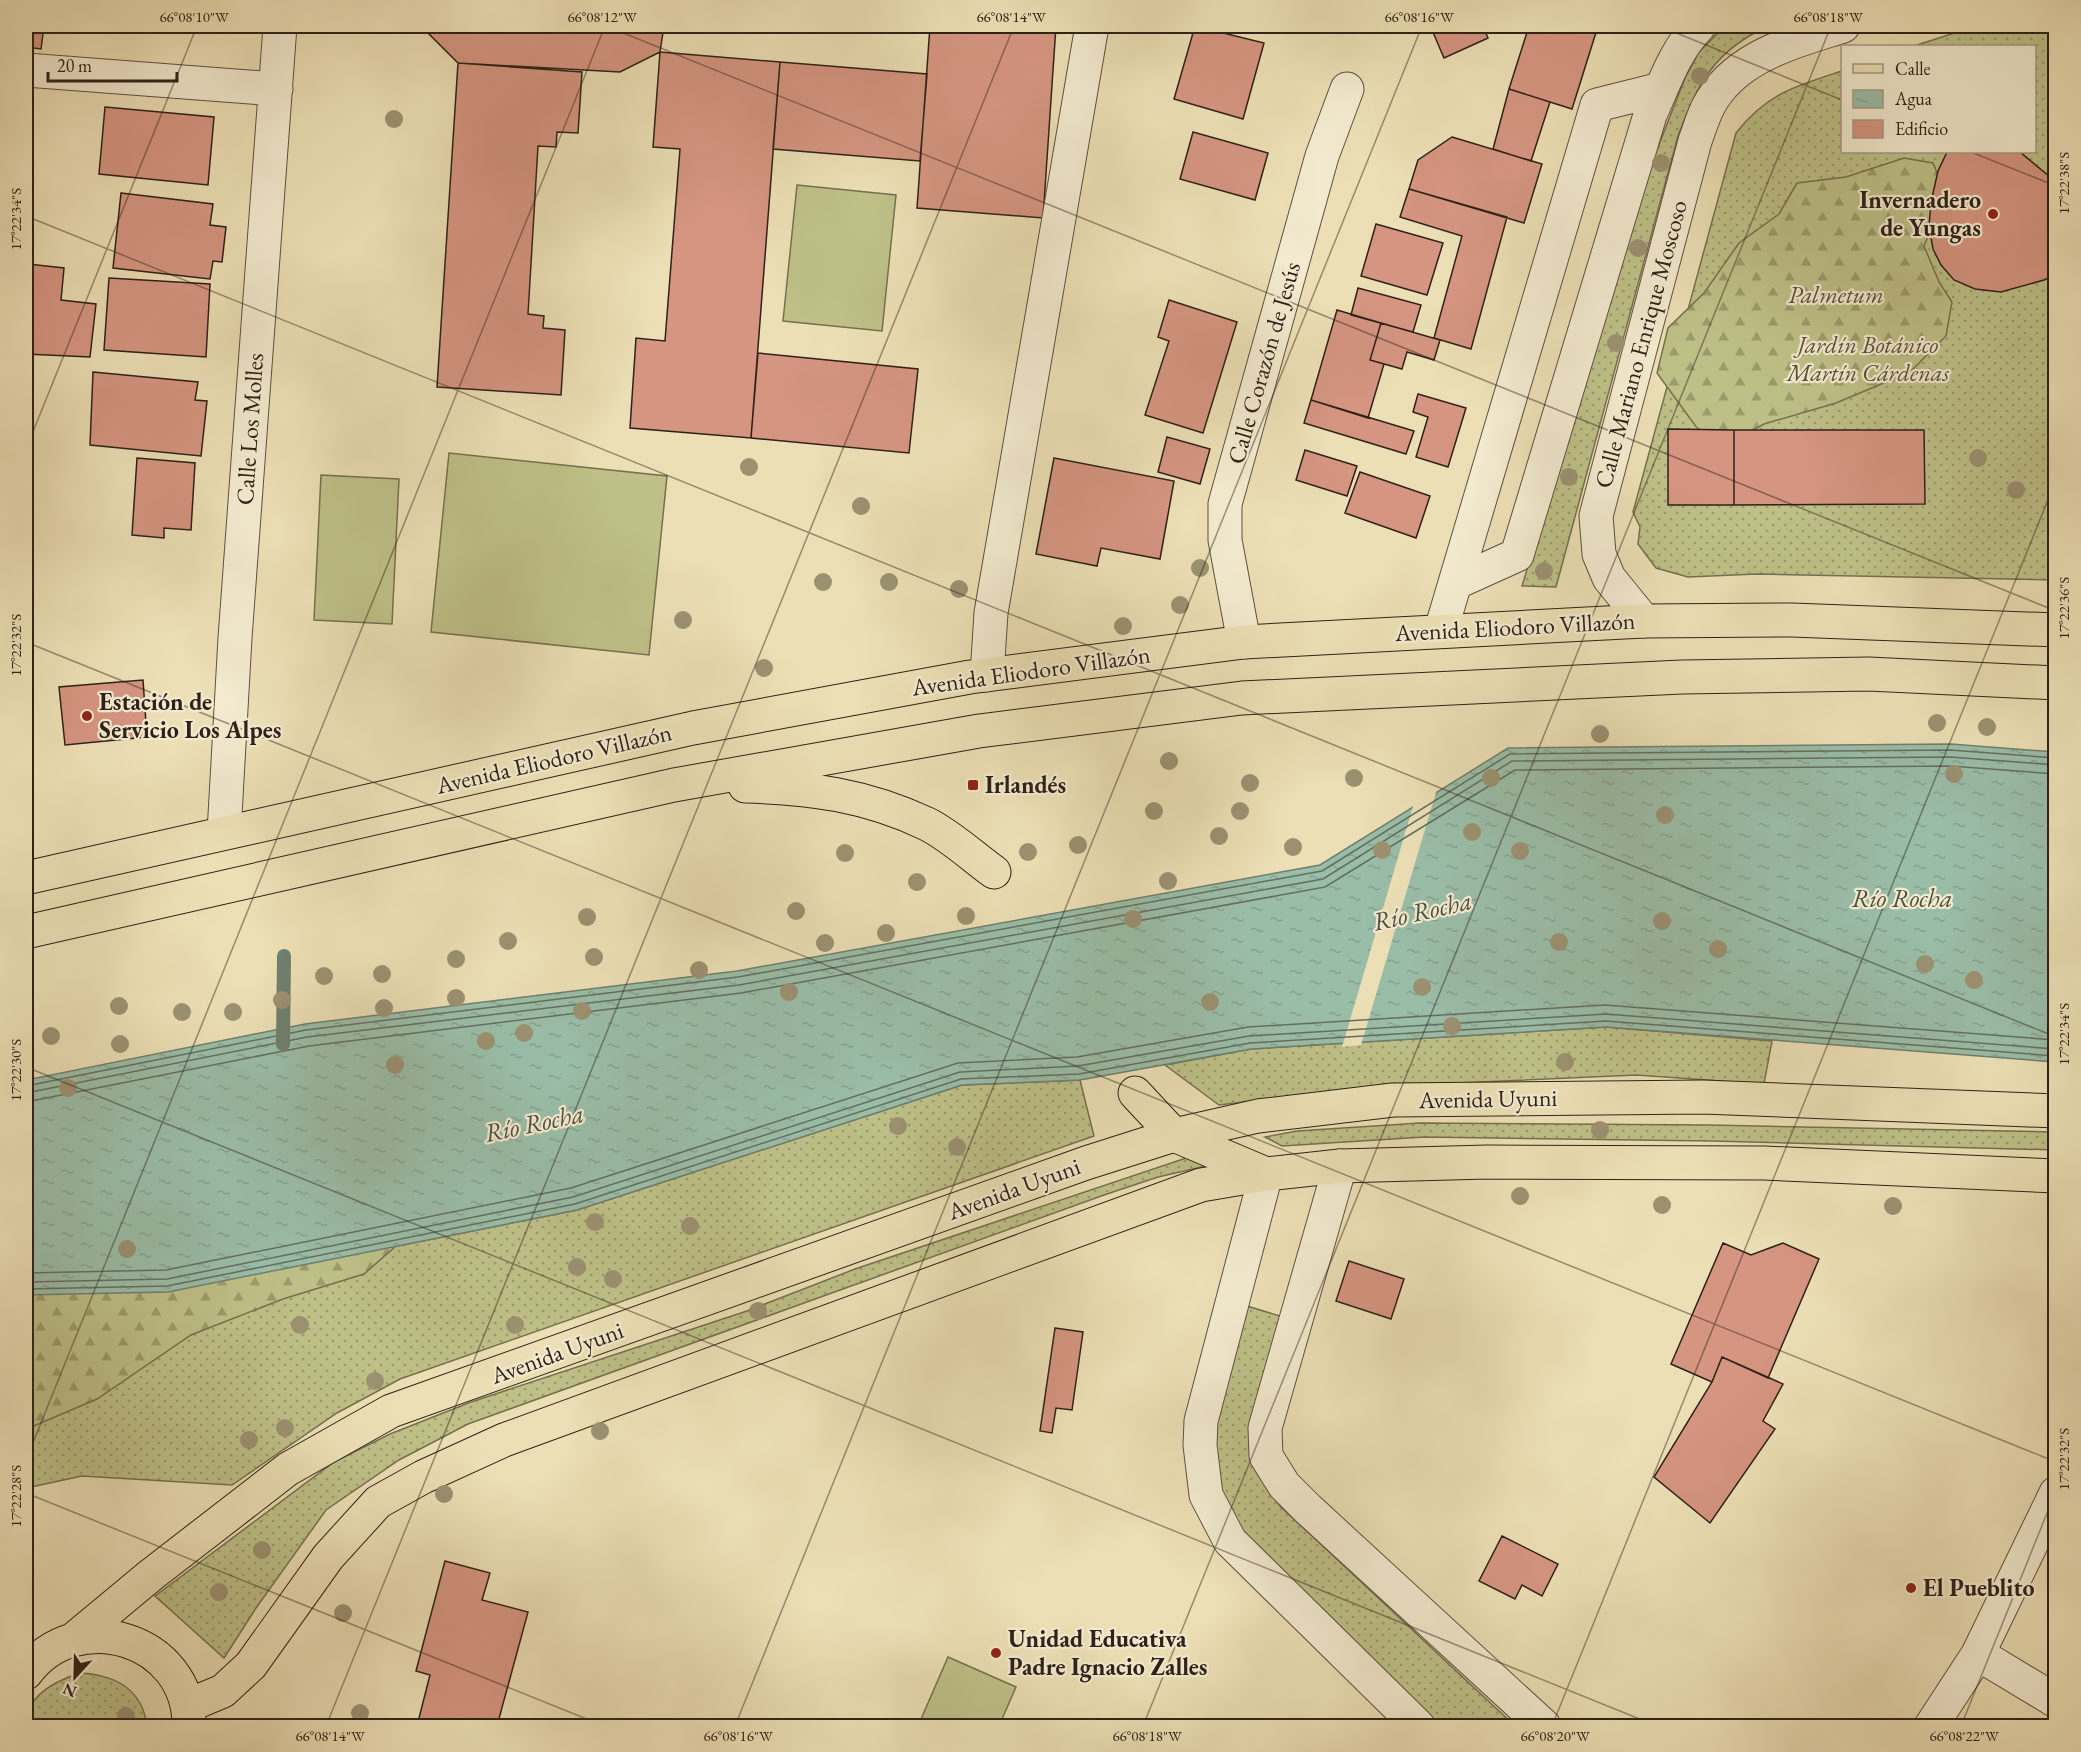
<svg xmlns="http://www.w3.org/2000/svg" width="2081" height="1752" font-family="'EB Garamond',serif">
	<style>
		.grass { fill: url(#grass-dots); stroke: #767050; stroke-width: 1.5 }
		.forest { fill: url(#forest-firs); stroke: #767050; stroke-width: 1.5 }
		.pitch { fill: #bec088; stroke: #767050; stroke-width: 1.5 }
		.water { fill: url(#water-ripples); stroke: #6f7f6f; stroke-width: 1.5 }
		.pier { fill: #ecdfb5 }
		.lines { fill: none; stroke-linecap: round; stroke-linejoin: round }
		.shore { stroke: #646f60; stroke-width: 1.5 }
		.stream { stroke: #6f7f6f; stroke-width: 14 }
		.building { fill: #d59581; stroke: #2e2119; stroke-width: 1.5 }
		.minor-casing { stroke: #5e5040; stroke-width: 35 }
		.major-casing { stroke: #2e2119; stroke-width: 35 }
		.highway-casing { stroke: #2e2119; stroke-width: 35 }
		.minor { stroke: #f3eacf; stroke-width: 33 }
		.major { stroke: #ecdfb5; stroke-width: 33 }
		.highway { stroke: #ecdfb5; stroke-width: 33 }
		.tree { fill: #9b9171 }
		.ticks { fill: none; stroke: #2e2119; stroke-width: 1.5; stroke-opacity: 0.45 }
		.poi-dot { fill: #8f2418; stroke: #f3eacf; stroke-width: 2 }
		.labels { text-anchor: middle; stroke-width: 4.5; stroke-linejoin: round; paint-order: stroke }
		.poi-label { font-size: 24px; font-weight: bold; fill: #2e2119; stroke: #f3eacf; text-anchor: start }
		.park-label { font-size: 24px; font-style: italic; fill: #59513a; stroke: #f3eacf }
		.street-label { font-size: 24px; fill: #2e2119; stroke: #f3eacf }
		.water-label { font-size: 26px; font-style: italic; fill: #4e5044; stroke: #f3eacf }
		.neatline { fill: none; stroke: #2e2119; stroke-width: 2 }
		.ticks-label { font-size: 15px; text-anchor: middle; fill: #2e2119 }
	</style>
	<defs>
		<pattern id="grass-dots" width="8" height="8" patternUnits="userSpaceOnUse" patternTransform="scale(1.5)"><rect width="8" height="8" fill="#bec088"/><path d="M2 2h.1M6 6h.1" fill="none" stroke="#9b9c6e" stroke-width="1.8" stroke-linecap="round"/></pattern>
		<pattern id="forest-firs" width="22" height="20" patternUnits="userSpaceOnUse" patternTransform="scale(1.5)"><rect width="22" height="20" fill="#bec088"/><path d="M5 1l3.5 6h-7zM16 11l3.5 6h-7z" fill="#9b9c6e"/></pattern>
		<pattern id="water-ripples" width="26" height="14" patternUnits="userSpaceOnUse" patternTransform="scale(1.5)"><rect width="26" height="14" fill="#9abda8"/><path d="M2 4q2-2 4 0t4 0M15 11q2-2 4 0t4 0" fill="none" stroke="#85a290"/></pattern>
	</defs>
	<rect width="100%" height="100%" fill="#ecdfb5"/>
	<filter id="stains"><feTurbulence type="fractalNoise" baseFrequency=".00333" numOctaves="4"/><feColorMatrix values="0 0 0 0 .2 0 0 0 0 .09 0 0 0 0 .02 0 0 0 .5 -.17"/></filter>
	<radialGradient id="worn" r=".72"><stop offset=".6" stop-color="#630" stop-opacity="0"/><stop offset="1" stop-color="#630" stop-opacity=".3"/></radialGradient>
	<!-- grass -->
	<path class="grass" d="M1729,26H1768C1714,51 1698,83 1678,136L1556,587L1522,586L1653,160L1685,78L1699,52L1723,28Z
		M1976,26H2055V580L1757,574L1688,577L1656,568L1638,544L1640,527L1633,512L1736,133C1767,93 1796,86 1842,71V152H2034V46H1914Z
		M1606,1027L1772,1041L1764,1084L1636,1075L1366,1087L1219,1105L1165,1065L1251,1049Z
		M1080,1080L1094,1136L400,1379L337,1413L232,1485L82,1476L26,1488V1295L168,1292L577,1210L962,1085Z
		M1420,1123L1710,1125L2055,1132L2056,1150L1712,1141L1424,1137L1282,1146L1265,1137L1297,1131Z
		M1186,1158L1206,1166L1158,1177L1104,1195L468,1424L399,1460L326,1510L256,1608L224,1658L155,1596L334,1462L390,1434L471,1402L747,1311L855,1269Z
		M1247,1306L1283,1317L1255,1451L1264,1484L1280,1506L1515,1726H1437L1278,1570L1233,1522L1215,1482L1210,1432Z
		M80,1673C115,1675 142,1688 147,1726H26C25,1696 55,1681 80,1673Z"/>
	<!-- forest -->
	<path class="forest" d="M1904,158L1933,163L1946,194L1924,246L1939,282L1952,302L1946,336L1910,372L1836,403L1764,424L1728,444L1697,428L1657,373L1668,328L1704,293L1739,243L1779,214L1797,183L1846,177Z
		M396,1246L364,1274L283,1299L191,1335L97,1399L29,1428L26,1439V1266L230,1268Z"/>
	<!-- pitch -->
	<path class="pitch" d="M797,185L896,195L882,331L783,321Z
		M449,453L667,476L649,655L431,632Z
		M321,475L399,479L392,624L314,620Z
		M948,1657L1016,1687L999,1726H918Z"/>
	<!-- water -->
	<path class="water" d="M1951,744L2055,752V1062L1606,1027L1251,1049L1080,1080L962,1085L577,1210L168,1292L26,1295V1080L305,1024L737,971L1320,865L1508,748Z"/>
	<!-- pier -->
	<path class="pier" d="M1437,789L1361,1045L1342,1047L1414,803Z"/>
	<g class="lines">
		<!-- shore -->
		<path class="shore" d="M26,1086L306,1030L738,977L1322,871L1510,754L1950,750L2056,758
			M26,1093L307,1037L739,985L1323,879L1512,761L1950,757L2056,765
			M26,1102L309,1046L741,993L1325,887L1515,770L1950,766L2056,774
			M26,1273L166,1270L571,1188L958,1063L1077,1057L1248,1027L1605,1005L2056,1040
			M26,1282L167,1279L573,1197L960,1072L1078,1066L1249,1036L1606,1014L2056,1049
			M26,1289L167,1286L575,1204L961,1079L1079,1074L1250,1043L1606,1021L2056,1056"/>
		<!-- stream -->
		<path class="stream" d="M283,1044L284,956"/>
	</g>
	<!-- building -->
	<path class="building" d="M26,26H44L41,49L26,47Z
		M421,26H664L660,52L620,72L458,63Z
		M930,26H1056L1043,218L917,208Z
		M1195,26L1264,43L1243,119L1174,99Z
		M1441,26H1483L1488,38L1444,58L1432,30Z
		M1529,26H1598L1572,109L1509,89Z
		M660,52L780,62L751,438L630,428L636,338L665,341L680,149L653,147Z
		M780,62L927,74L920,161L773,149Z
		M458,63L582,72L578,133L557,132L556,147L538,146L528,314L544,316L543,328L565,330L561,395L437,387Z
		M1509,89L1550,102L1531,161L1493,149Z
		M105,107L214,117L208,185L99,174Z
		M1193,132L1268,153L1255,200L1180,179Z
		M1452,137L1542,164L1524,223L1409,189L1418,160Z
		M1947,152H2020L2056,182V274L2044,280L2001,292L1975,289L1954,280L1941,265L1933,249L1929,226L1931,202L1938,171Z
		M1409,189L1507,217L1471,349L1434,338L1462,236L1400,217Z
		M121,193L213,204L210,225L226,227L222,262L213,261L210,279L113,268Z
		M1376,224L1443,243L1427,295L1361,276Z
		M28,264L64,268L61,300L96,304L90,357L26,354V274Z
		M109,278L210,284L206,357L104,350Z
		M1358,288L1421,305L1413,332L1351,315Z
		M1169,300L1237,322L1203,433L1145,415L1169,341L1158,337Z
		M1337,310L1381,323L1370,360L1384,364L1368,418L1311,400Z
		M1381,323L1440,340L1434,360L1407,352L1402,369L1370,360Z
		M758,353L918,369L909,453L751,438Z
		M93,372L198,382L195,400L207,401L201,456L90,445Z
		M1418,394L1466,408L1448,467L1416,457L1428,417L1413,412Z
		M1311,400L1414,431L1406,454L1304,423Z
		M1668,429L1734,430V505H1668Z
		M1734,430H1924L1925,504L1734,505Z
		M1167,437L1210,449L1200,484L1158,472Z
		M1305,450L1357,466L1347,496L1296,480Z
		M137,458L195,463L191,530L164,528V538L132,535Z
		M1054,458L1174,481L1160,559L1101,548L1097,566L1036,554Z
		M1360,472L1430,496L1416,538L1345,513Z
		M143,680L147,737L65,745L59,687Z
		M1723,1243L1751,1255L1783,1243L1819,1259L1768,1378L1722,1357L1712,1382L1671,1364Z
		M1349,1261L1404,1279L1391,1319L1336,1301Z
		M1055,1328L1083,1332L1072,1410L1056,1408L1052,1433L1040,1431Z
		M1722,1357L1783,1384L1763,1421L1775,1429L1710,1523L1654,1477L1712,1382Z
		M1502,1536L1558,1564L1542,1596L1522,1585L1515,1599L1479,1581Z
		M445,1561L490,1573L482,1600L528,1612L497,1726H417L430,1675L416,1671Z"/>
	<g class="lines">
		<!-- minor casing -->
		<g class="minor-casing">
			<path id="minor" d="M26,70L276,89
				M1455,583L1517,555L1650,115C1664,84 1675,50 1699,26
				M1644,621L1609,578L1599,554L1596,516L1695,141C1699,130 1703,117 1708,107C1734,56 1794,42 1843,26
				M1441,630L1597,105L1661,89
				M1244,642L1225,540V504L1322,156L1347,89
				M987,675L991,613L1092,26
				M224,833L235,638L280,26
				M1340,1166L1265,1428L1266,1456L1284,1485L1308,1509L1544,1726
				M1266,1174L1201,1421L1200,1445L1206,1495L1230,1541L1418,1726
				M1978,1654L2056,1701
				M1931,1726L1978,1654L2056,1493"/>
		</g>
		<!-- major casing -->
		<g class="major-casing">
			<path id="major" d="M74,1639L151,1575L288,1469L391,1411L1086,1163L1174,1135L1258,1116L1393,1100L1703,1097L2056,1111
				M26,1673C77,1604 190,1639 189,1726
				M187,1706L223,1691L251,1665L328,1557L378,1502L423,1477L504,1440L1201,1185L1266,1174L1340,1166L1487,1162L1764,1163L2056,1176"/>
		</g>
		<!-- highway casing -->
		<g class="highway-casing">
			<path id="highway" d="M745,786C811,788 866,795 927,824C951,836 973,857 994,872
				M26,878L693,728L970,677L1244,642L1644,621L1792,620L2056,630
				M26,932L674,785L979,731L1242,698L1682,677L1869,674L2056,683
				M1135,1093L1174,1135L1266,1174"/>
		</g>
		<!-- minor -->
		<use href="#minor" class="minor"/>
		<!-- major -->
		<use href="#major" class="major"/>
		<!-- highway -->
		<use href="#highway" class="highway"/>
	</g>
	<!-- trees -->
	<g class="tree">
		<circle cx="1700" cy="76" r="9"/>
		<circle cx="394" cy="119" r="9"/>
		<circle cx="1661" cy="163" r="9"/>
		<circle cx="1638" cy="248" r="9"/>
		<circle cx="1616" cy="343" r="9"/>
		<circle cx="1978" cy="458" r="9"/>
		<circle cx="749" cy="467" r="9"/>
		<circle cx="1569" cy="477" r="9"/>
		<circle cx="2016" cy="490" r="9"/>
		<circle cx="861" cy="506" r="9"/>
		<circle cx="1200" cy="568" r="9"/>
		<circle cx="1544" cy="571" r="9"/>
		<circle cx="823" cy="582" r="9"/>
		<circle cx="889" cy="582" r="9"/>
		<circle cx="959" cy="589" r="9"/>
		<circle cx="1180" cy="605" r="9"/>
		<circle cx="683" cy="620" r="9"/>
		<circle cx="1123" cy="626" r="9"/>
		<circle cx="764" cy="668" r="9"/>
		<circle cx="1937" cy="723" r="9"/>
		<circle cx="1987" cy="727" r="9"/>
		<circle cx="1600" cy="734" r="9"/>
		<circle cx="1169" cy="761" r="9"/>
		<circle cx="1954" cy="774" r="9"/>
		<circle cx="1354" cy="778" r="9"/>
		<circle cx="1491" cy="778" r="9"/>
		<circle cx="1250" cy="783" r="9"/>
		<circle cx="1154" cy="811" r="9"/>
		<circle cx="1240" cy="811" r="9"/>
		<circle cx="1665" cy="815" r="9"/>
		<circle cx="1472" cy="832" r="9"/>
		<circle cx="1219" cy="836" r="9"/>
		<circle cx="1078" cy="845" r="9"/>
		<circle cx="1293" cy="847" r="9"/>
		<circle cx="1382" cy="850" r="9"/>
		<circle cx="1520" cy="851" r="9"/>
		<circle cx="1028" cy="852" r="9"/>
		<circle cx="845" cy="853" r="9"/>
		<circle cx="1168" cy="881" r="9"/>
		<circle cx="917" cy="882" r="9"/>
		<circle cx="796" cy="911" r="9"/>
		<circle cx="966" cy="916" r="9"/>
		<circle cx="587" cy="917" r="9"/>
		<circle cx="1133" cy="919" r="9"/>
		<circle cx="1662" cy="921" r="9"/>
		<circle cx="886" cy="933" r="9"/>
		<circle cx="508" cy="941" r="9"/>
		<circle cx="1559" cy="942" r="9"/>
		<circle cx="825" cy="943" r="9"/>
		<circle cx="1718" cy="949" r="9"/>
		<circle cx="594" cy="957" r="9"/>
		<circle cx="456" cy="959" r="9"/>
		<circle cx="1925" cy="964" r="9"/>
		<circle cx="699" cy="970" r="9"/>
		<circle cx="382" cy="974" r="9"/>
		<circle cx="324" cy="976" r="9"/>
		<circle cx="1974" cy="980" r="9"/>
		<circle cx="1422" cy="987" r="9"/>
		<circle cx="789" cy="992" r="9"/>
		<circle cx="456" cy="998" r="9"/>
		<circle cx="282" cy="1000" r="9"/>
		<circle cx="1210" cy="1002" r="9"/>
		<circle cx="119" cy="1006" r="9"/>
		<circle cx="384" cy="1008" r="9"/>
		<circle cx="582" cy="1011" r="9"/>
		<circle cx="182" cy="1012" r="9"/>
		<circle cx="233" cy="1012" r="9"/>
		<circle cx="1452" cy="1026" r="9"/>
		<circle cx="524" cy="1033" r="9"/>
		<circle cx="51" cy="1036" r="9"/>
		<circle cx="486" cy="1041" r="9"/>
		<circle cx="120" cy="1044" r="9"/>
		<circle cx="1565" cy="1062" r="9"/>
		<circle cx="395" cy="1065" r="9"/>
		<circle cx="68" cy="1088" r="9"/>
		<circle cx="898" cy="1126" r="9"/>
		<circle cx="1600" cy="1130" r="9"/>
		<circle cx="957" cy="1147" r="9"/>
		<circle cx="1520" cy="1196" r="9"/>
		<circle cx="1662" cy="1205" r="9"/>
		<circle cx="1893" cy="1206" r="9"/>
		<circle cx="595" cy="1222" r="9"/>
		<circle cx="690" cy="1226" r="9"/>
		<circle cx="127" cy="1249" r="9"/>
		<circle cx="577" cy="1267" r="9"/>
		<circle cx="613" cy="1279" r="9"/>
		<circle cx="758" cy="1311" r="9"/>
		<circle cx="300" cy="1325" r="9"/>
		<circle cx="515" cy="1325" r="9"/>
		<circle cx="375" cy="1381" r="9"/>
		<circle cx="285" cy="1428" r="9"/>
		<circle cx="600" cy="1431" r="9"/>
		<circle cx="249" cy="1440" r="9"/>
		<circle cx="444" cy="1494" r="9"/>
		<circle cx="262" cy="1550" r="9"/>
		<circle cx="219" cy="1592" r="9"/>
		<circle cx="343" cy="1613" r="9"/>
		<circle cx="360" cy="1713" r="9"/>
		<circle cx="126" cy="1716" r="9"/>
	</g>
	<!-- ticks -->
	<path class="ticks" d="M606,26L2056,611M1659,26L1842,100M1971,152L2056,186M26,216L2056,1037M26,449L197,26M26,642L2056,1462M26,1067L1657,1726M26,1460L605,26M26,1493L604,1726M326,1726L1014,26M735,1726L1422,26M1143,1726L1831,26M1552,1726L2056,480M1961,1726L2056,1491"/>
	<!-- markers -->
	<g class="poi-dot">
		<circle cx="1993" cy="214" r="6"/>
		<circle cx="87" cy="716" r="6"/>
		<rect x="967" y="779" width="12" height="12" rx="3"/>
		<circle cx="1911" cy="1588" r="6"/>
		<circle cx="996" cy="1653" r="6"/>
	</g>
	<g class="labels">
		<!-- poi labels -->
		<g class="poi-label">
			<text x="1981" y="208" text-anchor="end">Invernadero<tspan x="1981" dy="28">de Yungas</tspan></text>
			<text x="99" y="710">Estación de<tspan x="99" dy="28">Servicio Los Alpes</tspan></text>
			<text x="985" y="793">Irlandés</text>
			<text x="1923" y="1596">El Pueblito</text>
			<text x="1008" y="1647">Unidad Educativa<tspan x="1008" dy="28">Padre Ignacio Zalles</tspan></text>
		</g>
		<!-- park labels -->
		<g class="park-label">
			<text x="1836" y="303">Palmetum</text>
			<text x="1868" y="353">Jardín Botánico<tspan x="1868" dy="28">Martín Cárdenas</tspan></text>
		</g>
		<!-- street labels -->
		<g class="street-label">
			<text transform="translate(1641 344) rotate(-75)" y="8">Calle Mariano Enrique Moscoso</text>
			<text transform="translate(1264 363) rotate(-74)" y="8">Calle Corazón de Jesús</text>
			<text transform="translate(250 429) rotate(-86)" y="8">Calle Los Molles</text>
			<text transform="translate(1515 627) rotate(-3)" y="8">Avenida Eliodoro Villazón</text>
			<text transform="translate(1031 671) rotate(-8)" y="8">Avenida Eliodoro Villazón</text>
			<text transform="translate(554 759) rotate(-13)" y="8">Avenida Eliodoro Villazón</text>
			<text transform="translate(1488 1099) rotate(-1)" y="8">Avenida Uyuni</text>
			<text transform="translate(1014 1189) rotate(-20)" y="8">Avenida Uyuni</text>
			<text transform="translate(557 1353) rotate(-20)" y="8">Avenida Uyuni</text>
		</g>
		<!-- water labels -->
		<g class="water-label">
			<text x="1902" y="907">Río Rocha</text>
			<text transform="translate(1422 911) rotate(-13)" y="9">Río Rocha</text>
			<text transform="translate(534 1123) rotate(-12)" y="9">Río Rocha</text>
		</g>
	</g>
	<!-- margin -->
	<rect width="2081" height="1752" fill="none" stroke="#ecdfb5" stroke-width="66"/>
	<!-- legend -->
	<rect x="1841" y="45" width="195" height="108" fill="#f3eacf" stroke="#a49a86" stroke-width="1.5"/>
	<rect x="1853" y="64" width="30" height="9" fill="#ecdfb5" stroke="#a49a86" stroke-width="1.5"/>
	<text x="1895" y="75" font-size="18" fill="#2e2119">Calle</text>
	<rect x="1853" y="90" width="30" height="18" fill="url(#water-ripples)" stroke="#a49a86" stroke-width="1.5"/>
	<text x="1895" y="105" font-size="18" fill="#2e2119">Agua</text>
	<rect x="1853" y="120" width="30" height="18" fill="#d59581" stroke="#a49a86" stroke-width="1.5"/>
	<text x="1895" y="135" font-size="18" fill="#2e2119">Edificio</text>
	<!-- north arrow -->
	<g transform="translate(75 1677) rotate(202)" stroke="#f3eacf" stroke-width="4.5" paint-order="stroke">
	<path d="M0-4.5L10 22L0 15L-10 22Z" fill="#2e2119"/>
	<text y="-9" font-size="16" font-weight="bold" text-anchor="middle" fill="#2e2119">N</text>
	</g>
	<!-- scale -->
	<path d="M48 72v9h129v-9" fill="none" stroke="#2e2119" stroke-width="3"/>
	<text x="57" y="72" font-size="18" fill="#2e2119" stroke="#f3eacf" stroke-width="4.5" paint-order="stroke">20 m</text>
	<rect x="33" y="33" width="2015" height="1686" class="neatline"/>
	<g class="ticks-label">
		<text x="194" y="22">66°08'10"W</text>
		<text x="602" y="22">66°08'12"W</text>
		<text x="1011" y="22">66°08'14"W</text>
		<text x="1419" y="22">66°08'16"W</text>
		<text x="1828" y="22">66°08'18"W</text>
		<text transform="translate(2064 183) rotate(-90)" y="5">17°22'38"S</text>
		<text transform="translate(16 219) rotate(-90)" y="5">17°22'34"S</text>
		<text transform="translate(2064 608) rotate(-90)" y="5">17°22'36"S</text>
		<text transform="translate(16 645) rotate(-90)" y="5">17°22'32"S</text>
		<text transform="translate(2064 1034) rotate(-90)" y="5">17°22'34"S</text>
		<text transform="translate(16 1070) rotate(-90)" y="5">17°22'30"S</text>
		<text transform="translate(2064 1459) rotate(-90)" y="5">17°22'32"S</text>
		<text transform="translate(16 1496) rotate(-90)" y="5">17°22'28"S</text>
		<text x="330" y="1741">66°08'14"W</text>
		<text x="738" y="1741">66°08'16"W</text>
		<text x="1147" y="1741">66°08'18"W</text>
		<text x="1555" y="1741">66°08'20"W</text>
		<text x="1964" y="1741">66°08'22"W</text>
	</g>
	<rect width="100%" height="100%" filter="url(#stains)"/>
	<rect width="100%" height="100%" fill="url(#worn)"/>
</svg>
